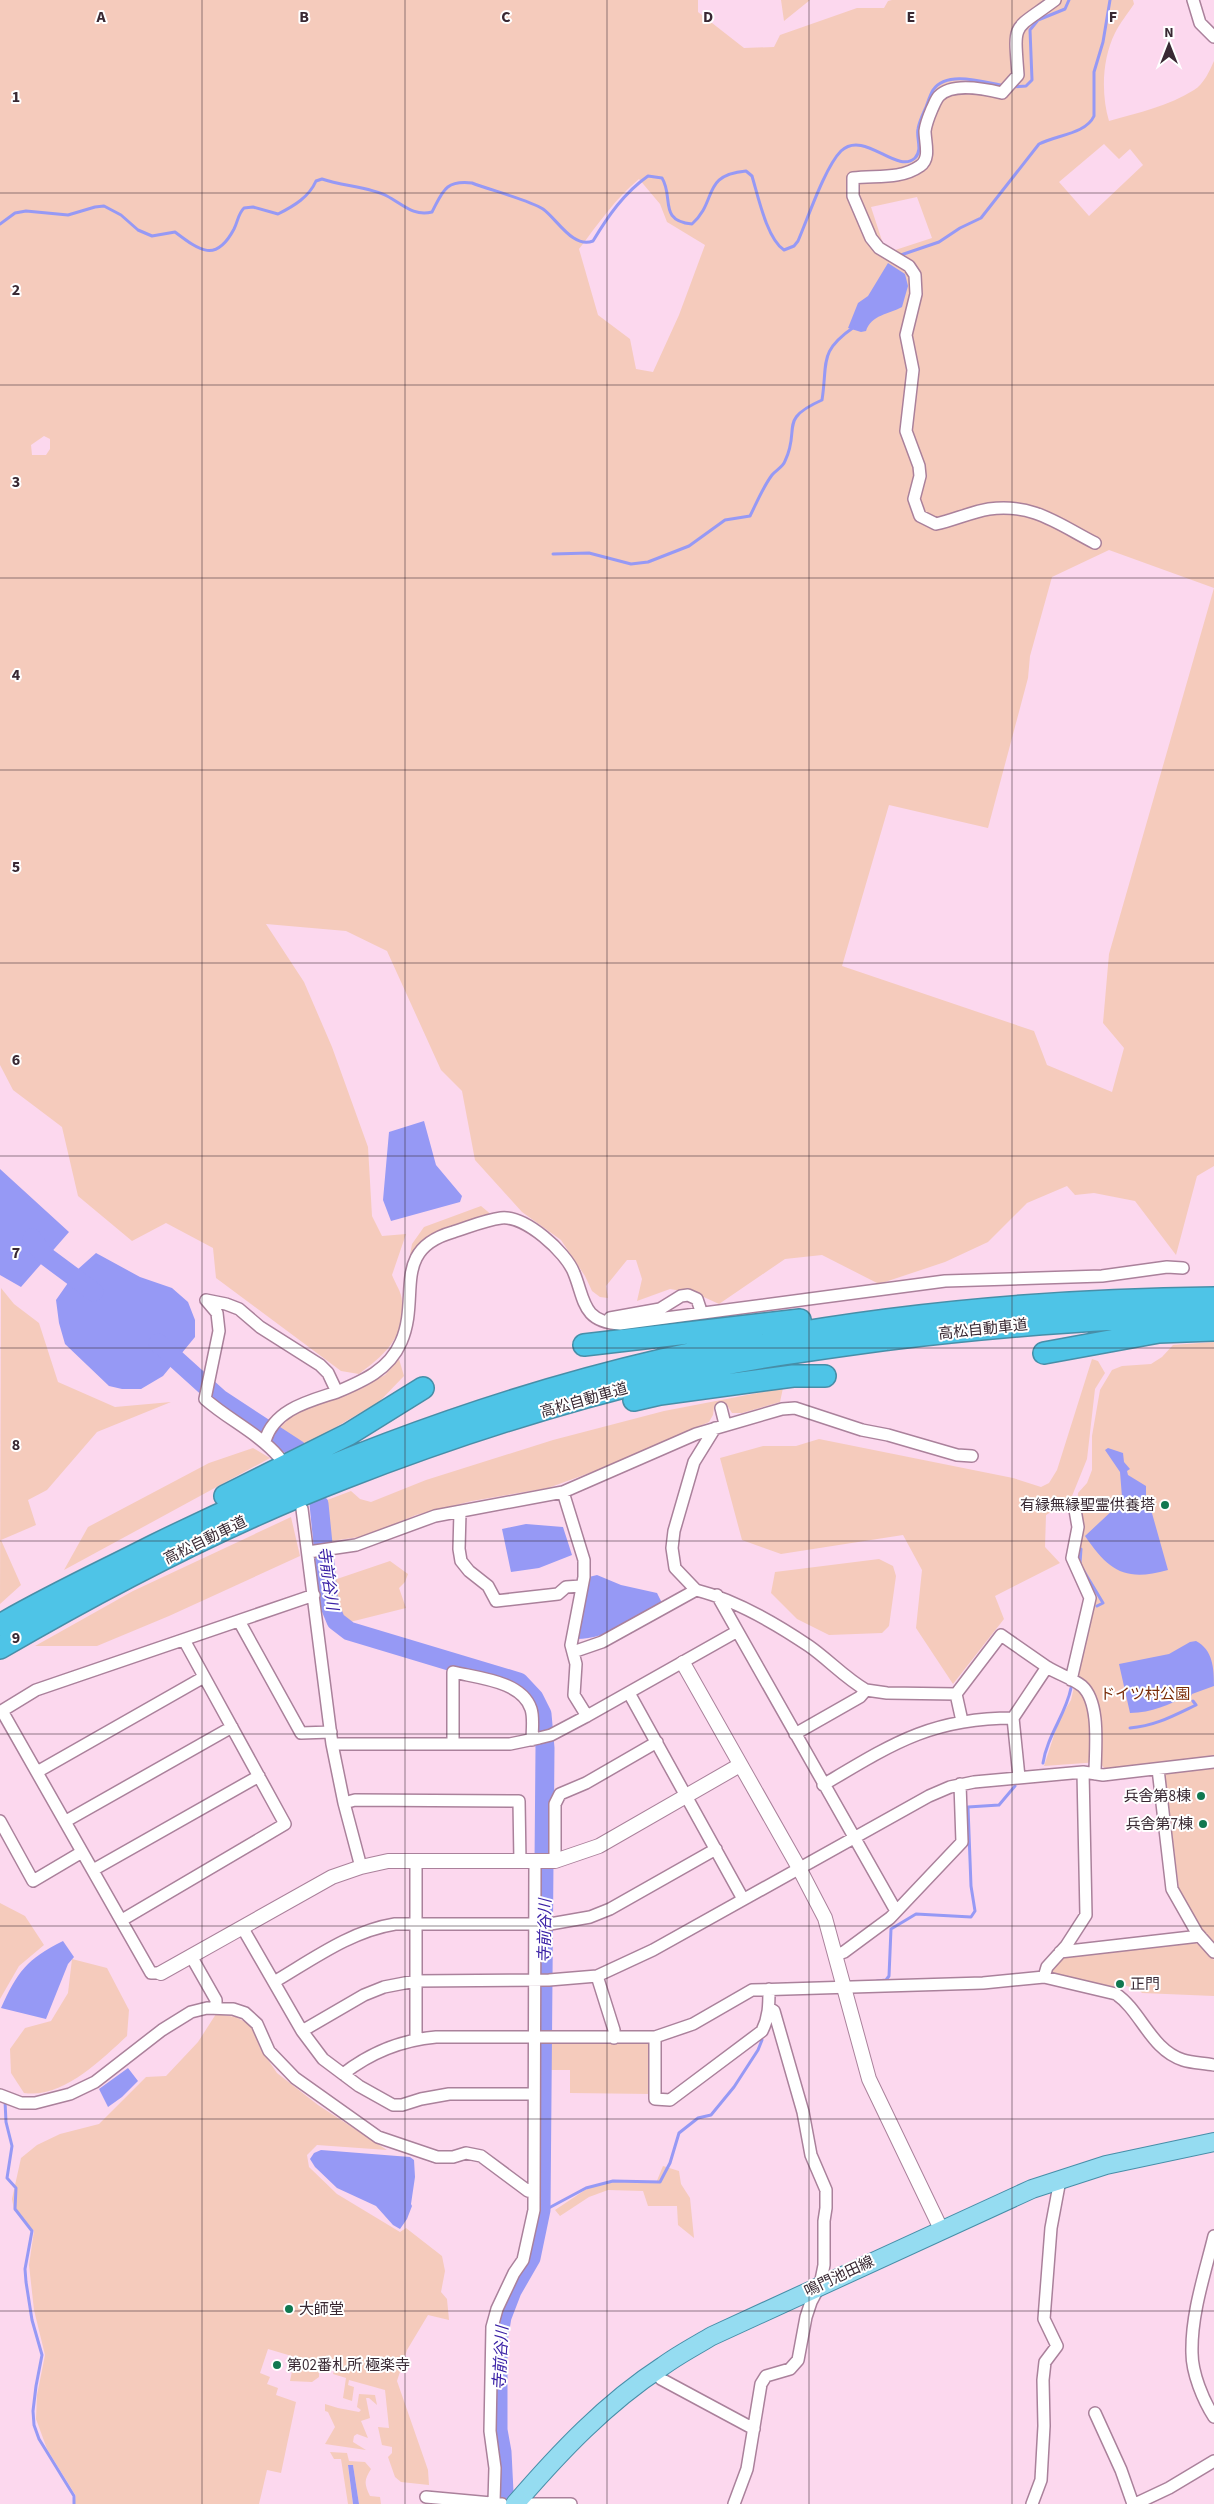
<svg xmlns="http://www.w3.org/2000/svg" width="1214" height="2504" font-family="'Source Sans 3','Noto Sans JP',sans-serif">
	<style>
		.green { fill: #f5cbbc; fill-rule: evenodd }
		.water { fill: #9699f5 }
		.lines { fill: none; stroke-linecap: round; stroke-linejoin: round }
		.stream { stroke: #9699f5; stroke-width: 3 }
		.river { stroke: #9699f5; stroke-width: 19 }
		.minor-casing { stroke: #aa819b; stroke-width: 14 }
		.tertiary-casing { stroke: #aa819b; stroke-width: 16 }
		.primary-casing { stroke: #478ea8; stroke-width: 20 }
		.motorway-casing { stroke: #478ea8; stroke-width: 24 }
		.minor { stroke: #fff; stroke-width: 11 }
		.tertiary { stroke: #fff; stroke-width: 14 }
		.primary { stroke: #95dcf1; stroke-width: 18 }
		.motorway { stroke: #4ec4e7; stroke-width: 21 }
		.grid { fill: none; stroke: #392933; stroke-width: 1; stroke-opacity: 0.55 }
		.poi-dot { fill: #117850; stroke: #fff; stroke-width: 2 }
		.labels { text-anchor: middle; stroke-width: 4; stroke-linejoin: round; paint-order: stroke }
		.street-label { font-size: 15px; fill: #392933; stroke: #fff }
		.poi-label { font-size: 15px; fill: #392933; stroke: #fff; text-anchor: end }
		.park-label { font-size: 15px; fill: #792b07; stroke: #fff }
		.water-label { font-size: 16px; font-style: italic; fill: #3a21a6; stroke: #fff }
		.grid-label { font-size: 16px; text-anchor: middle; font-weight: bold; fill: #392933; stroke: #fff; stroke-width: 4; stroke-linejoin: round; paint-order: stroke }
	</style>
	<rect width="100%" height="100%" fill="#fcd8ee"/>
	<!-- green -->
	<path class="green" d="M0,0H698V12L744,48L774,47L780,35L857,8H884L888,1L892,0H1133L1134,4C1128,13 1120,23 1115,33C1102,59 1101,94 1109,121C1137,113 1169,106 1194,90C1204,84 1210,70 1214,61V1166L1197,1176L1176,1255L1135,1201L1094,1193L1075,1195L1067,1186L1027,1203L988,1242L945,1262L879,1284L822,1255L785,1259L719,1304L695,1293L670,1289L637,1301L642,1279L636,1260H627L606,1286L608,1298L600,1297L592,1291L585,1276L561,1240L522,1212L475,1160L462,1091L441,1070L387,951L346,931L266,924L304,982L332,1047L368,1147L372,1216L382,1236L406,1234L392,1275C395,1283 402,1293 402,1301C406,1336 385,1355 359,1374L341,1371L216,1278L213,1248L166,1223L132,1241L78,1196L62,1127L13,1090L0,1065ZM1104,144L1119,159L1130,149L1143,165L1089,216L1059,182ZM639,179L660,204L667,222L705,245L679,315L653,372L636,369L630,339L598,315L579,249C598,224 615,199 639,179ZM917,197L932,238L886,253L871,207ZM44,436L50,439V449L46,455H32L31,445ZM1109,550L1214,588L1109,954L1103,1023L1124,1048L1112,1092L1047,1065L1034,1031L842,966L889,805L988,828L1028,678L1030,656L1052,577Z
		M781,0H810L784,21Z
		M481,1206L493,1216L429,1236L417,1247L408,1266L412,1244L424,1227Z
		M1,1288L14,1304L39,1323L58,1382L115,1407L171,1402L97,1432L47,1490L28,1500L36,1525L1,1540L21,1585L0,1604Z
		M1214,1342V1944L1199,1926L1179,1889L1163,1762L1106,1770L1099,1762L1044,1766L1059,1720L1071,1700L1094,1601L1076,1559L1078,1493L1087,1483L1092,1470V1436L1100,1390L1112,1370L1122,1366L1151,1364L1162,1357L1173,1345Z
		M399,1359L404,1376L379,1402L305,1445L280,1428L295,1412L348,1393L385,1375Z
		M1092,1359L1098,1361L1105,1373L1095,1389L1087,1459L1070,1501L1046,1515L1045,1547L1060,1563L995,1596L1004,1619L953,1684L916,1628L922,1570L903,1535L781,1554L742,1540L720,1458L763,1446H796L819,1439L1013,1478L1041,1487L1049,1483L1057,1470Z
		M783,1388L780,1402L742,1413H732L727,1405L714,1407L713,1415L709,1422L595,1471L548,1488L472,1501L416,1515L366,1536L331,1541L322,1502L351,1491L360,1499L371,1502L426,1480L553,1440L664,1411Z
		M253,1448L270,1458L64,1570L88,1527L209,1463Z
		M291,1517L300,1556L169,1616L97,1646H35L133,1591Z
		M879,1559L893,1566L896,1576L889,1626L882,1633L829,1635L797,1619L771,1593L775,1572Z
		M390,1561L408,1574L405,1582L399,1588L406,1608L346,1623L337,1615L331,1581Z
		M0,1903L25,1916L44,1945L19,1966L0,1999Z
		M1192,1941L1204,1948L1214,1960V1996L1142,1993L1138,1989L1123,1985L1124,1988L1053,1977L1051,1967L1060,1955Z
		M72,1959L107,1968L129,2010L127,2036C101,2060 62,2099 24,2093L11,2073L10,2049L25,2028L51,2021L68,1993Z
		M216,2014L236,2017L252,2026L260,2048L277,2073L318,2105L387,2150L317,2145L307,2155L309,2167L337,2194L400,2232L406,2228L442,2256L445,2271L441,2292L447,2299L449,2320L428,2315L407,2350L397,2381L428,2470L429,2485L401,2482L395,2477L388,2457L392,2453V2447L382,2445L378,2427L389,2428L385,2390L349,2380L348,2385L354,2387L352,2401L343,2398L346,2378L333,2374L338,2361L323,2357L319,2370V2377L312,2382L290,2381L295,2357L268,2349L260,2373L270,2377L267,2384L278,2388L276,2395L296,2402L281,2473L267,2470L259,2504H74L76,2496L47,2449L36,2419L37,2395L45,2355L34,2310L29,2265L34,2231L14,2210L12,2199L21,2158L37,2145L60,2134L99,2124L146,2077L166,2076L198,2042Z
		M549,2041H651L652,2094L570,2093V2070H549Z
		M663,2166L679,2171L681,2184L690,2198L694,2238L678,2225L677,2206H648L643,2191L608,2190L589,2197L560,2216L555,2210L585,2190L612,2180L656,2183Z
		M359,2394L375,2395L377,2405L369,2398H366L370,2418L361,2421L368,2438L357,2434L354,2436L353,2442L366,2450L325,2444L335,2427L328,2412L325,2411V2404L338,2408L359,2412L361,2410L357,2407Z
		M330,2452L347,2453L349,2461L365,2462L371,2469C364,2480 364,2484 370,2496L380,2497L381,2504H359L353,2465L348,2466L353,2504H348L341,2459H334Z"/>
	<!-- water -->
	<path class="water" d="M888,263L905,274L908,286L902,307C889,314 871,315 866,331L861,332L848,328L858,303L868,296Z
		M424,1121L436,1165L462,1196L460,1202L391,1221L383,1200L389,1132Z
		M0,1169L69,1232L21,1287L0,1275Z
		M96,1253L140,1277L172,1288L188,1302L195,1320V1337L163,1376L141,1389H122L109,1386L65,1344L59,1323L56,1300L77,1270Z
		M1108,1448L1123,1453L1124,1462L1130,1469L1127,1471L1128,1475L1146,1486V1497L1148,1499L1168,1570C1125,1582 1109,1571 1085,1536L1116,1507L1122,1497L1120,1472L1105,1450Z
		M526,1524L563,1527L572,1555L539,1568L511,1572L502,1529Z
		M597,1575L621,1585L657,1593L662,1603C635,1618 608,1639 577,1639L589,1577Z
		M1196,1641C1213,1650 1214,1668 1214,1686L1192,1694L1190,1698L1188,1696C1169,1704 1152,1713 1130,1713L1119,1664L1169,1654L1190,1642Z
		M63,1941L74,1957L68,1964L46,2019L1,2008C17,1972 27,1959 63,1941Z
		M128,2068L138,2081L122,2097L108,2107L99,2089Z
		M321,2150L410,2157L414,2160L415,2177L411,2204L412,2206L407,2219L400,2229L393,2225L376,2206L337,2188L315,2167L310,2159L314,2153Z
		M348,2465H353L359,2504H353Z"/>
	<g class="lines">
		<!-- stream -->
		<path class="stream" d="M1011,87L1026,86L1032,80L1030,30L1038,20L1065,9L1069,0
			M0,224L15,213L26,211L68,215L95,207L104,206L121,215L138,230L152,236L175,232C200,251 216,263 234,229C238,221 238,214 244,208L253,207L278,214C294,206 309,197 316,181L322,179C342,186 370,187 387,196C402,204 414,217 432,212C443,191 445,180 472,183C490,190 529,200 543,209C557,219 573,249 593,241C608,216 624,193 648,176L662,178C674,197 658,221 692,224C718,201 701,175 746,171L752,176C758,196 767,239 784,250L794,246L798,241C808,218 825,167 841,151C864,129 897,175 915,158C923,150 916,138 918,129C919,122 923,114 926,107C928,102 930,95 933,90C947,69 986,83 1005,86
			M898,256L939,242L960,228L981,218L1039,144C1056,135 1086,134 1094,116V72L1103,42L1110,0
			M553,554L589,553L631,564L648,562L689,546L725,520L750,516C757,502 763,487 772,475C776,470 783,467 785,461C801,428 777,420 822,400C828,362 818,352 854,327
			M1080,1563L1081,1549
			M1082,1568L1103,1603L1097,1606
			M1130,1728C1155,1726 1173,1716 1196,1705L1193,1701
			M1043,1763C1047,1736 1066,1714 1071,1688
			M877,1981L886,1980L889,1976L891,1929L916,1914L971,1917L975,1911L971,1886L968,1807L999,1805L1015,1786
			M5,2101L6,2122L12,2146L7,2178L16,2188L15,2209L32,2231L25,2269L26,2282L32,2320L42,2355L36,2386L33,2411L34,2425L39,2439L74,2496V2504
			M541,2210H545L586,2188L613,2181L660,2182L670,2163L679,2133L698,2118L711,2115L734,2087L758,2050L762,2040"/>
		<!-- river -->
		<path class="river" d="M32,1238L43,1254L94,1292
			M158,1343L220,1399L298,1450
			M319,1504L329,1604L336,1621L349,1631L519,1682L534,1698L542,1714L545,1748L541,2210L531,2258L512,2291L502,2317L498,2341V2430L502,2452L504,2492"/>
		<!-- minor casing -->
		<g class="minor-casing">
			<path id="minor" d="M1055,0C1012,32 1014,20 1018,75L1002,93C986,89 952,82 939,96C936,99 934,105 932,109C929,116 926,123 925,131C925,142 931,159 920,166C900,180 875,175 853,178V196L871,238L879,248L909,266L915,275L916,294L906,335L913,370L906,431L919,466L920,476L914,499L920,516L936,524C954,520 971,512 989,509C1033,503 1058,524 1095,543
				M1193,0L1200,23L1214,37
				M610,1318L660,1309L681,1296L688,1295L697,1299L700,1308
				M337,1392C363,1381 389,1370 401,1342C421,1297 390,1250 453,1232C469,1227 485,1220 501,1218C525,1215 566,1252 574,1273C585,1300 582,1322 620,1324L945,1281L1102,1276L1167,1267L1183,1268
				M721,1408L725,1424
				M265,1441C274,1409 310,1401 337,1392L328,1373L320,1365L260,1327L239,1309L226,1304L206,1300L217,1313L219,1331L205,1399C229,1420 258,1433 279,1457
				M563,1492L584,1560V1577L571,1645L576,1664L574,1695L587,1716
				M302,1509L332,1744L344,1803L361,1867
				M460,1512L459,1549L461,1561L469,1571L488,1586L496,1601L558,1594L566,1587L581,1586
				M308,1552L356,1545L435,1516L563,1492L696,1434L782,1409L795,1408L862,1430L888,1435L957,1455L972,1456
				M696,1590L675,1568L672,1548L674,1531L694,1462L715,1428
				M717,1595L896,1911
				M239,1621L301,1733L331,1732
				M573,1652L602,1642L696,1590C736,1600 775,1623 809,1646C829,1660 845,1678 866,1690
				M1047,1667C1058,1674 1072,1678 1082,1686C1101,1703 1095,1750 1095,1774
				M1071,1680L1090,1598L1072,1558L1078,1527L1074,1504
				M629,1693L743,1899
				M956,1694L962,1721
				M2,1711L151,1973H161
				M0,1712L36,1690L314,1595
				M795,1734L860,1697L866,1690L887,1693L956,1694L1001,1635L1047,1667L1013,1718
				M453,1743V1672C478,1678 522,1681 531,1709C534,1718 532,1731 532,1740
				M332,1744H510L539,1738L551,1735L587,1716L736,1632
				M1158,1769L1172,1889L1197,1933L1214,1952
				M37,1772L204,1677
				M823,1785C892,1744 931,1718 1013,1718L1019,1777
				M344,1803L355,1800L519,1801L520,1862
				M0,1821L33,1881L82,1852
				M66,1821L232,1727
				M555,1861V1804L560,1794L586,1783L657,1742
				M93,1870L259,1776
				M122,1920L285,1824L184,1640
				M242,1927L302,2031L323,2059L359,2086L393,2105H402L421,2099L449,2094H533
				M1060,1952L1200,1936
				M836,1955L844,1952L890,1918L962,1842L960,1784
				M191,1956L216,2000V2007
				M597,1976L614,2030V2038
				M1044,1977L1047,1967L1066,1946L1086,1915L1083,1772
				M274,1982C313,1959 351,1931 395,1924H550L590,1917L610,1909L716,1849
				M302,2031L364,1995L384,1987L415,1981L549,1980L597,1976L653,1950L929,1796L950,1787L974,1782L1083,1772L1103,1775L1214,1762
				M655,2037V2099L670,2100L762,2031C769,2017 769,2005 769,1989
				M416,2039V1862
				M343,2074C370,2053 402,2040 436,2037H655L693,2024L752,1990L983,1983L1044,1977L1116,1994C1141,2011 1151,2050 1183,2060C1192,2063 1204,2063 1214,2065
				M0,2095L21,2103H35L70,2094L95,2082L162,2030L191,2012L207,2008L233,2009L245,2013L257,2024L269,2051L295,2078L378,2137L437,2157H453L466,2153L481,2156L528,2191L533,2192
				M1214,2236C1205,2273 1191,2314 1192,2353C1192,2373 1203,2400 1214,2417
				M657,2370L661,2379L754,2429
				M1095,2413L1121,2470L1133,2504
				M426,2497L502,2504
				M494,2502L495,2468L490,2431L492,2327L497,2309L514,2273L523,2260L534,2210L535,1862
				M526,2504H571
				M734,2504L747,2469L761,2384L766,2376L790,2369L798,2360L806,2317L811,2302L820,2285L824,2265V2221L826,2208V2190L811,2155L803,2112L774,2011L769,2008
				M1032,2504L1041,2480L1044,2426L1043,2380L1045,2362L1057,2346L1044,2319L1051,2228L1060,2180
				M1135,2504L1169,2488L1214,2461"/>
		</g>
		<!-- tertiary casing -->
		<g class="tertiary-casing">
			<path id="tertiary" d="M683,1663L799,1868L825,1918L869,2079L941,2229
				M161,1973L332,1877L361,1867L388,1861H555L599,1846L740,1765"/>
		</g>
		<!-- primary casing -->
		<g class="primary-casing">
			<path id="primary" d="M515,2504C559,2453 606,2403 663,2366C678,2355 695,2346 712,2336L1032,2189L1106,2165L1214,2142"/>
		</g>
		<!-- motorway casing -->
		<g class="motorway-casing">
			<path id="motorway" d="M584,1345L800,1320
				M1044,1353L1159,1332L1214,1330
				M634,1400L660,1394L793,1376H825
				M225,1496L349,1434L423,1388
				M0,1625C50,1596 102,1572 153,1546C316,1466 485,1401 662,1360C843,1318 1029,1300 1214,1298
				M0,1648C110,1584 225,1524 344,1478C449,1437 558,1402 668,1376C740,1359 815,1349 889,1339C997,1326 1105,1317 1214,1316"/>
		</g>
		<!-- minor -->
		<use href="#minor" class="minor"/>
		<!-- tertiary -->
		<use href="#tertiary" class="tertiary"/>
		<!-- primary -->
		<use href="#primary" class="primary"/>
		<!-- motorway -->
		<use href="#motorway" class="motorway"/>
	</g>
	<!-- grid -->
	<path class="grid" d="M202,0V2504M405,0V2504M607,0V2504M809,0V2504M1012,0V2504M0,193H1214M0,385H1214M0,578H1214M0,770H1214M0,963H1214M0,1156H1214M0,1348H1214M0,1541H1214M0,1734H1214M0,1926H1214M0,2119H1214M0,2311H1214"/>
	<!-- markers -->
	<g class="poi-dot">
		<circle cx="1165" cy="1505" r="5"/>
		<circle cx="1201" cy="1796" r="5"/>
		<circle cx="1203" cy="1824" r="5"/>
		<circle cx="1120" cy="1984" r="5"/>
		<circle cx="289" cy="2309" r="5"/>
		<circle cx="277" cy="2365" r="5"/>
	</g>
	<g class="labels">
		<!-- street labels -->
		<g class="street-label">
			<text transform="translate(983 1329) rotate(-6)" y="5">高松自動車道</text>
			<text transform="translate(584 1400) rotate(-16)" y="5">高松自動車道</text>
			<text transform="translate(205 1540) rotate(-26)" y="5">高松自動車道</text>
			<text transform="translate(839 2276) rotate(-25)" y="5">鳴門池田線</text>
		</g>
		<!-- poi labels -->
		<g class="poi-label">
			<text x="1155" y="1510">有縁無縁聖霊供養塔</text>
			<text x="1191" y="1801">兵舎第8棟</text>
			<text x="1193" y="1829">兵舎第7棟</text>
			<text x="1130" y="1989" text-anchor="start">正門</text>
			<text x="299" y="2314" text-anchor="start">大師堂</text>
			<text x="287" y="2370" text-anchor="start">第02番札所 極楽寺</text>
		</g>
		<!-- park labels -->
		<g class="park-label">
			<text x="1145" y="1699">ドイツ村公園</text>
		</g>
		<!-- water labels -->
		<g class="water-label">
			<text transform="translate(329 1578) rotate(82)" y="6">寺前谷川</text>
			<text transform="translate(544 1931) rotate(-89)" y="6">寺前谷川</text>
			<text transform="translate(500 2358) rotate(-87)" y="6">寺前谷川</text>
		</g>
	</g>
	<g class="grid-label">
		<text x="101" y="22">A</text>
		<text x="304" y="22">B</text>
		<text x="506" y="22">C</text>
		<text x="708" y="22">D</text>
		<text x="911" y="22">E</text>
		<text x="1113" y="22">F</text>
		<text x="16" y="102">1</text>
		<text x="16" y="295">2</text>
		<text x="16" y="487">3</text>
		<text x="16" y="680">4</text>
		<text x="16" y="872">5</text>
		<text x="16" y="1065">6</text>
		<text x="16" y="1258">7</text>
		<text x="16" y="1450">8</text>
		<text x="16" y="1643">9</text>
	</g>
	<!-- north arrow -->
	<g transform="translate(1169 45)" stroke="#ffffff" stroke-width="4" paint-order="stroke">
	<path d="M0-4L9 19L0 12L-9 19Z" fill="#392933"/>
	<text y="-8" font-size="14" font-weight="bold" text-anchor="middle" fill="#392933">N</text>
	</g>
</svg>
